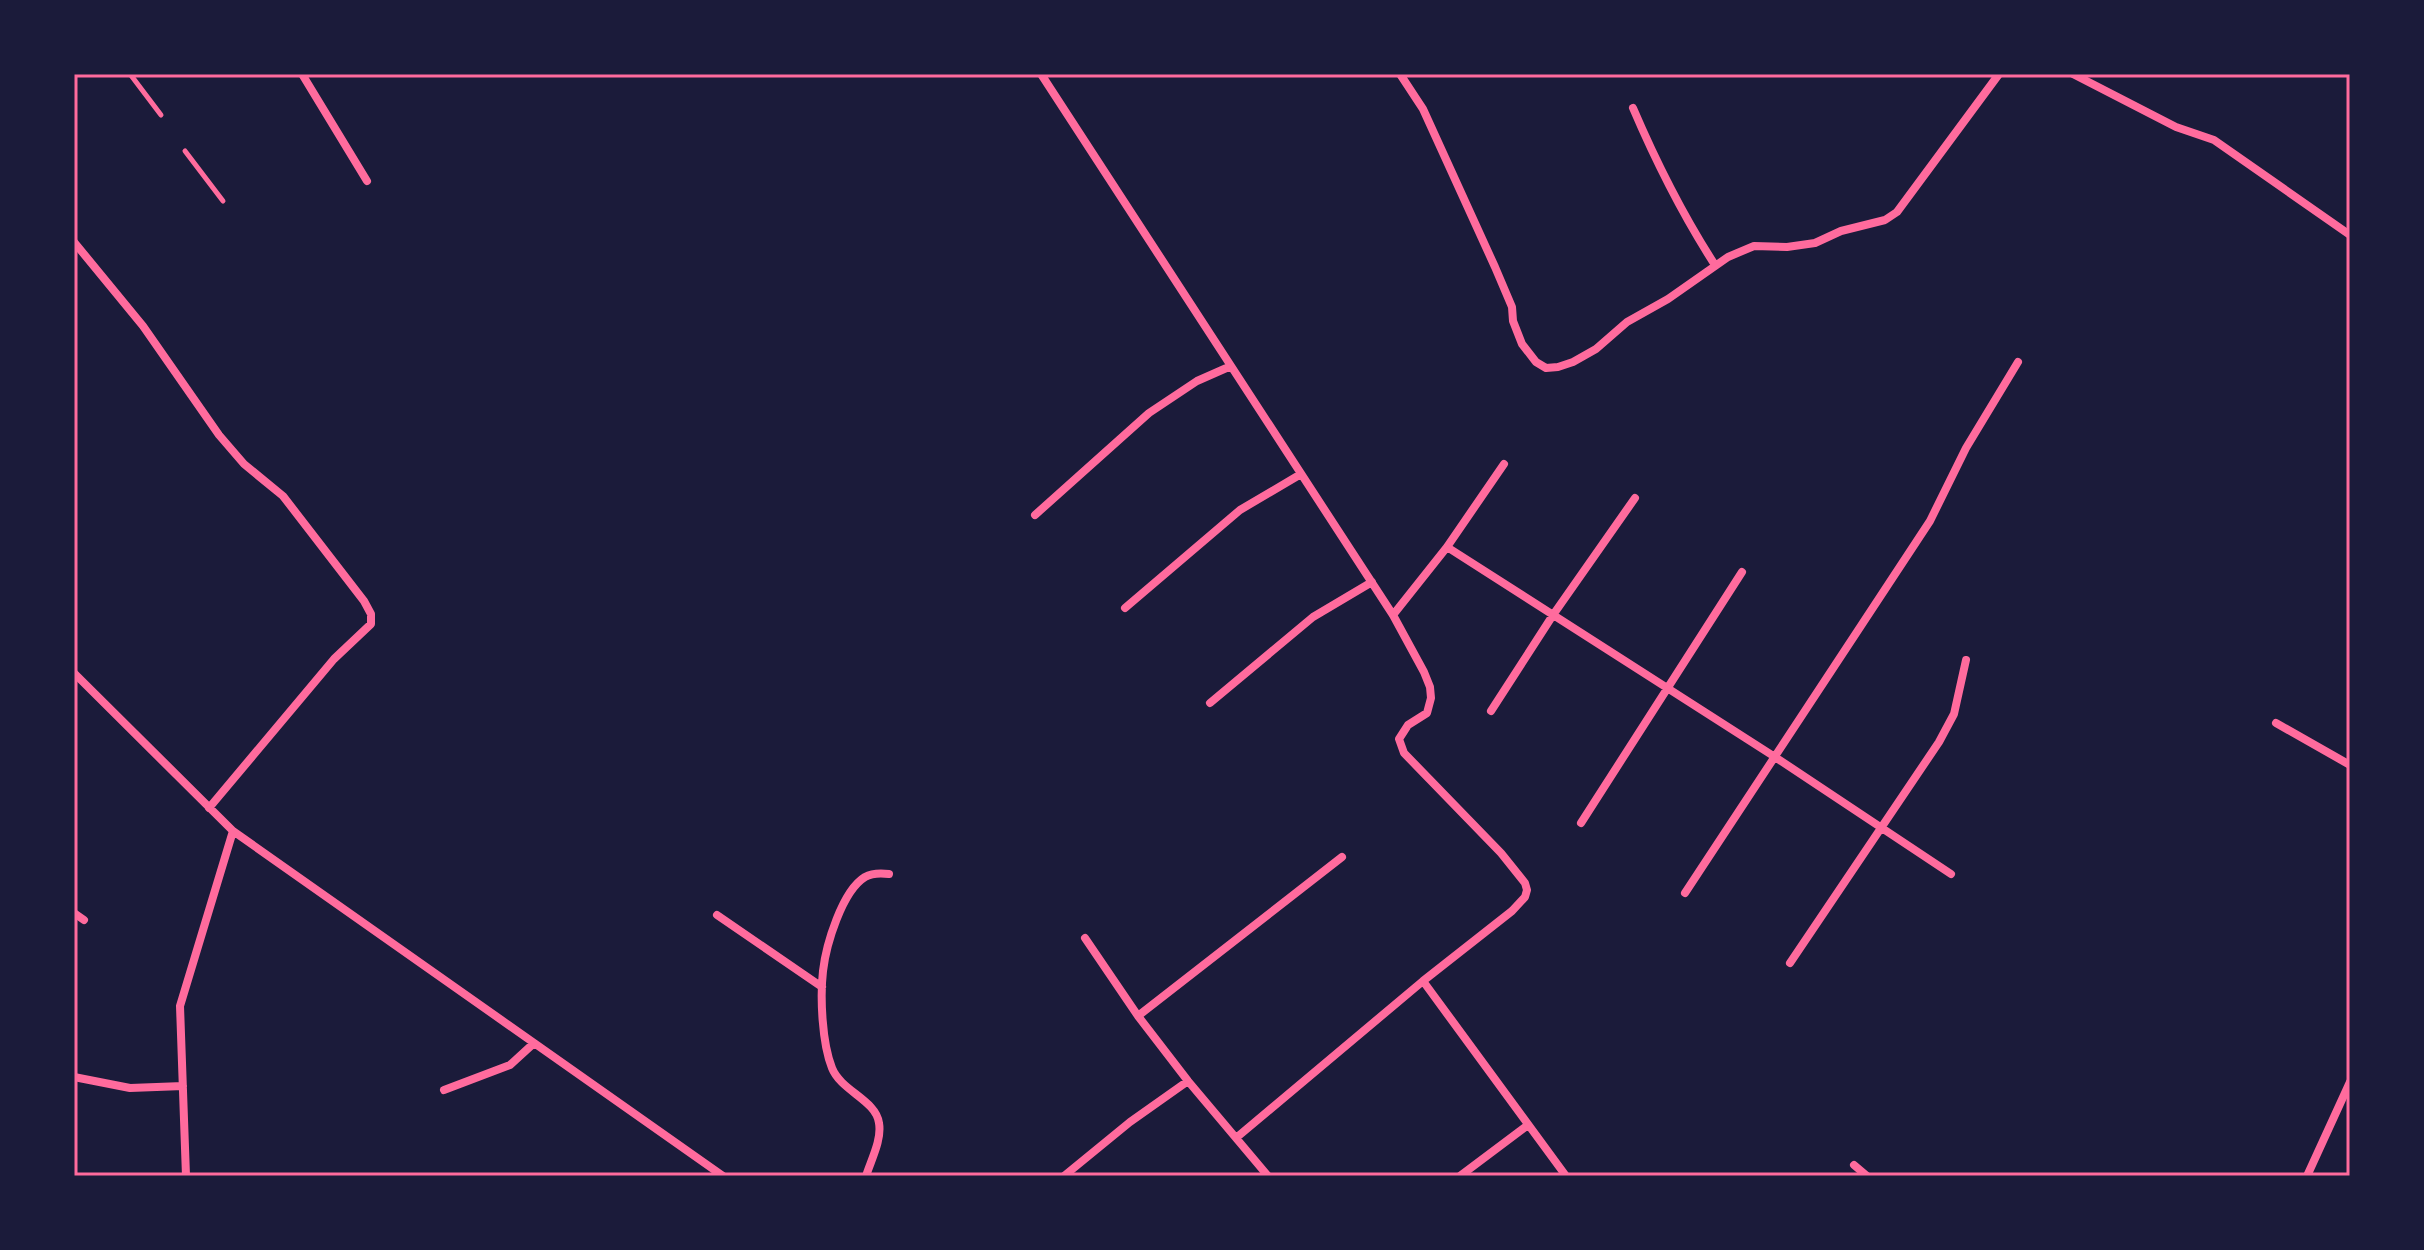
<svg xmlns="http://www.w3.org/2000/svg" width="2424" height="1250" font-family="'DejaVu Sans',sans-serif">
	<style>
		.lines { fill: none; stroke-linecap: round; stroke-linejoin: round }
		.service { stroke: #ff6b9d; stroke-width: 5 }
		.minor { stroke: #ff6b9d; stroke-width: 8 }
		.neatline { fill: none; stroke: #ff6b9d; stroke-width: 3 }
	</style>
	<rect width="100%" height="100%" fill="#1b1b3a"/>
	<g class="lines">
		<!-- service -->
		<path class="service" d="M130,74L161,115
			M185,151L223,201"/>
		<!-- minor -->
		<path class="minor" d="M302,74L367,181
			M1041,74L1393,615L1424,672L1430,687L1431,698L1427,713L1408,725L1399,739L1404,753L1501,853L1525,883L1527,890L1525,897L1512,911L1423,981L1566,1176
			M1400,74L1423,109L1495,267L1512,307L1513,321L1522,344L1536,362L1546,368L1558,367L1573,362L1596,349L1627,322L1668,299L1728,257L1754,246L1787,247L1815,243L1841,231L1885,220L1897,212L1999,74
			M2073,74L2176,127L2214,140L2350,235
			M1633,108C1657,164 1682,214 1715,265
			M74,242L143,326L219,435L244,464L283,496L364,601L371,614V624L334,659L209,808
			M1035,515L1149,413L1197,381L1231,366
			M1447,547L1775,757L1951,874
			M1125,608L1240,510L1301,474
			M1393,615L1447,547L1504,464
			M74,673L233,831L723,1176
			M1210,703L1313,617L1372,582
			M1491,711L1553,615L1635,498
			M2276,723L2350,765
			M1581,823L1742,572
			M1685,893L1930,521L1966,448L2018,362
			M74,913L84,920
			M717,915L822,987
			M1085,938L1138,1016L1188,1081L1268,1176
			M1790,963L1939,742L1954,714L1966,660
			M1138,1016L1342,857
			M74,1077L130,1088L183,1086
			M444,1090L510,1065L533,1044
			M1236,1138L1423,981
			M1854,1165L1867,1176
			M186,1176L180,1006L233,831
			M866,1176C871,1160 882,1140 879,1123C876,1100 841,1091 832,1068C822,1043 820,997 823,971C826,945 842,891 865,877C872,873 881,873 889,874
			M1064,1176L1130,1122L1188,1081
			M1460,1176L1528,1125
			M2307,1176L2350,1082"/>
	</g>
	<!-- border -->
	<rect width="2424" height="1250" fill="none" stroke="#1b1b3a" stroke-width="152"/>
	<rect x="76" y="76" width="2272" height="1098" class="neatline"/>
</svg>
